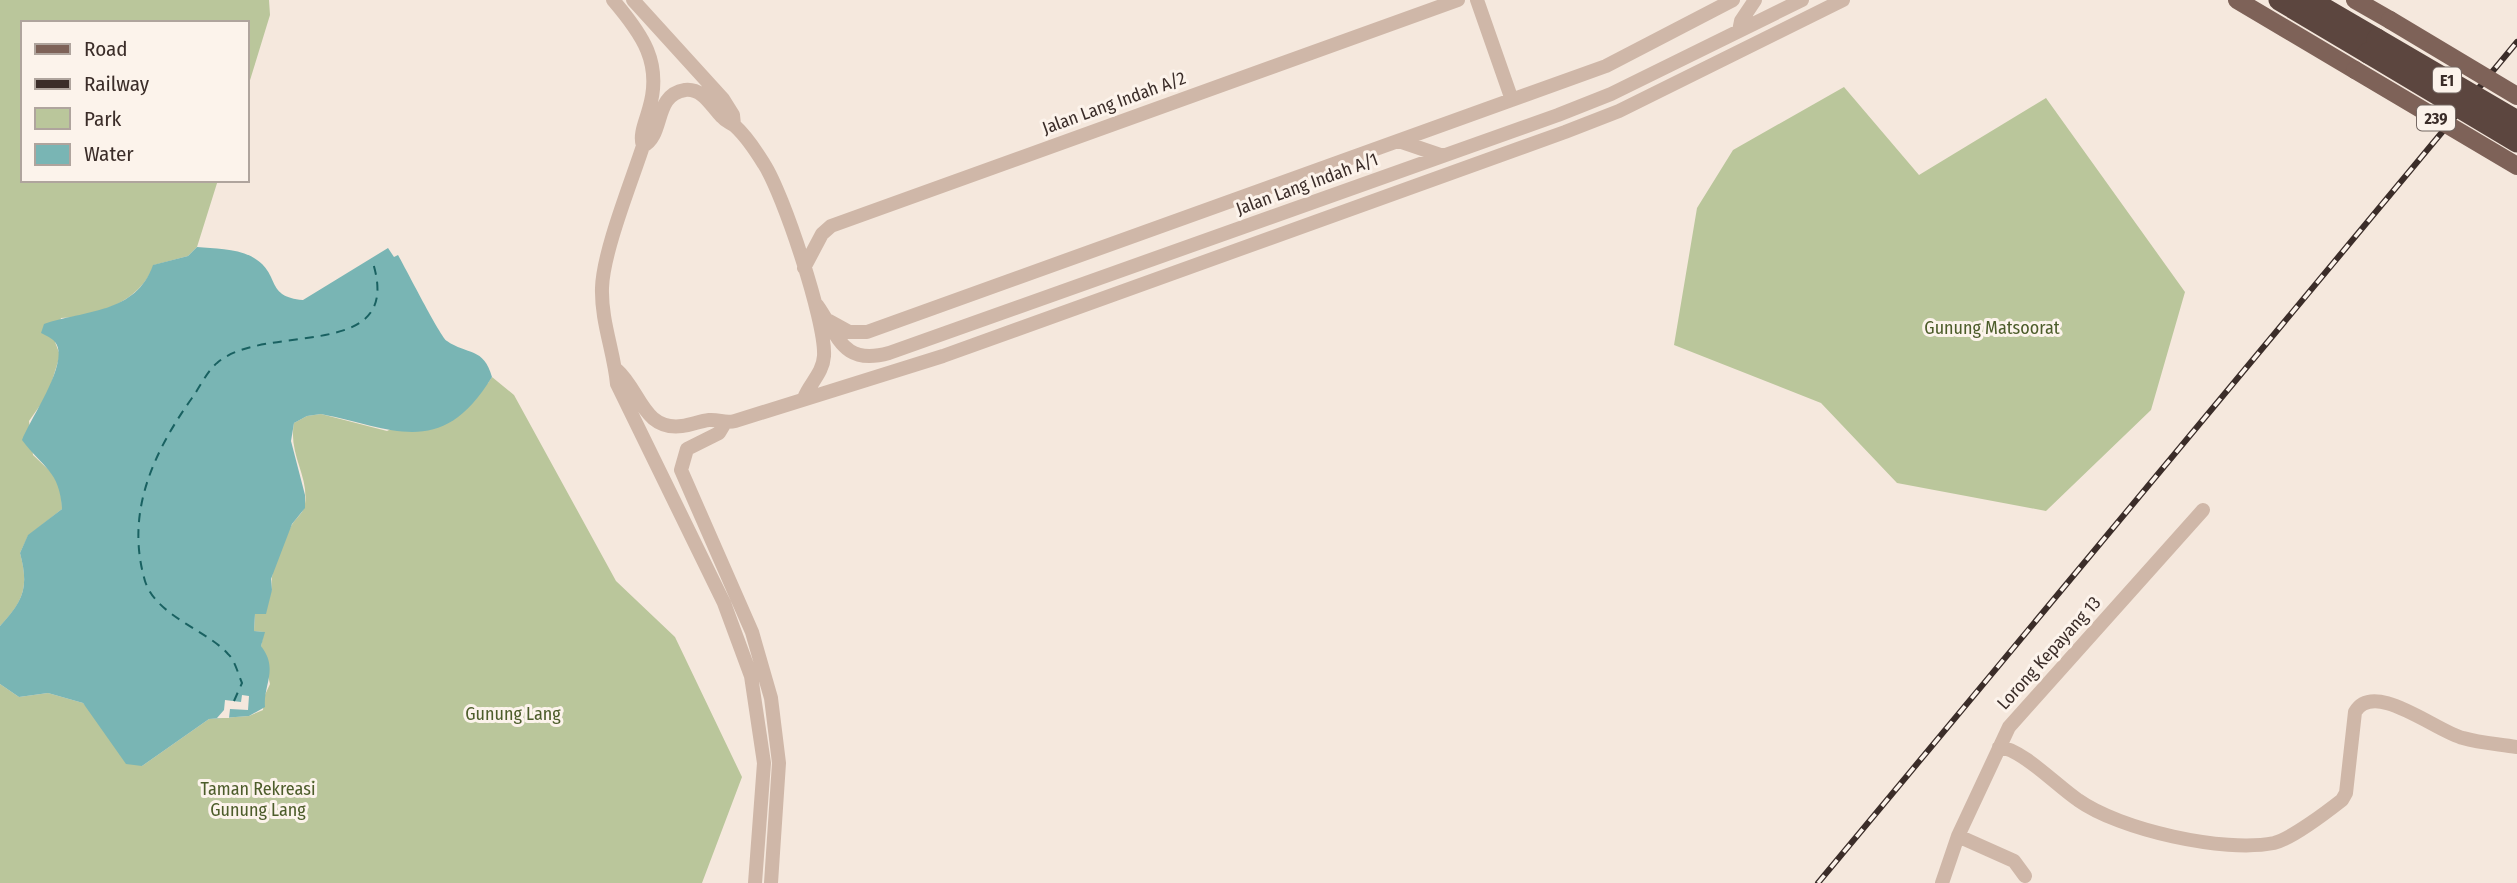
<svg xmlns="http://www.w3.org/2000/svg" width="2517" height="883" font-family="'Fira Sans Condensed',sans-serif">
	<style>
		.green { fill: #bac69b }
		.water { fill: #79b5b4 }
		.pier { fill: #f5e8dd }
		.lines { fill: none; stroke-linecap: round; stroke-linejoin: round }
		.ferry { stroke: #196161; stroke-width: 2; stroke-dasharray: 9 7; stroke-linecap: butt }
		.minor { stroke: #cfb7a8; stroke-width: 14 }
		.major { stroke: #7e6258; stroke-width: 18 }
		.highway { stroke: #5c463f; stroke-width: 21 }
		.rail-casing { stroke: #3b2d29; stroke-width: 6 }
		.rail { stroke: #fcf3eb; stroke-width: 3.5; stroke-dasharray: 10; stroke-linecap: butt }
		.major-bridge { stroke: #7e6258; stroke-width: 18 }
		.highway-bridge { stroke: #5c463f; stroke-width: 21 }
		.labels { text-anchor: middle; stroke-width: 6; stroke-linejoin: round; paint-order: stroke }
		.shield { fill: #fcf3eb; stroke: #756863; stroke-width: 2 }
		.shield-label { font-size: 16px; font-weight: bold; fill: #3b2d29 }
		.street-label { font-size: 18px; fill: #3b2d29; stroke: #fcf3eb }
		.park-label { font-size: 18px; fill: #4c5c2a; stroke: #fcf3eb }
	</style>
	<rect width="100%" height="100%" fill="#f5e8dd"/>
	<!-- green -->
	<path class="green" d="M0,0H269L270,15L247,90V23H23V180H218L197,247L188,256L154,265C140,302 98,316 61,318L55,342L60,355L48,394L29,421L33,455L53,474L61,488L62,509L28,536L20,553C29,586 24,601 0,626Z
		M1844,87L1919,175L2046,98L2185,292L2151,410L2046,511L1897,483L1821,403L1674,345L1697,208L1733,150Z
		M492,377L514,395L616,581L675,637L742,777L702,883H0V684L19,697L48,693L83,703L142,766L209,719L249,716L263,710L264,697L270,684L261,646L264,632L254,631L255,614L272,590C269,571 283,539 293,523C298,516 304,512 305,504C309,476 288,454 294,423L307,416L321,414L387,431L488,383Z"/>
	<!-- water -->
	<path class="water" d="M197,247C216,249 241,248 257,260C280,276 266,297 303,300L388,248L394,257L398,255C405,267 441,338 447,341C467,355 484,347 492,377C442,459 395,429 321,414L307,416L294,423L291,441L305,495V508L292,524L271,579L272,590L266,614H255L254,631L265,632L261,646C279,669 263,685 265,707L249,716L209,719L142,766L126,764L83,703L48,693L19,697L0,684V626C24,600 29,587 20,553L28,535L62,509C60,471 43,468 22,440C30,419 71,361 55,342C52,338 45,335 41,333L44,324C84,310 136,314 153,265L188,256Z"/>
	<!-- pier -->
	<path class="pier" d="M242,695L249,696L248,710L230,709L229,718H217L224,710L225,700L241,702Z"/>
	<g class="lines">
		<!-- ferry -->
		<path class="ferry" d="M234,701L242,683C238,674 235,660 228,654C207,630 156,616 145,581C125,513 153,453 192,398C200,387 207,371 217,363C265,321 404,364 373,263"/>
		<!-- minor -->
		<path class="minor" d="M613,0C642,34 663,63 649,109C646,121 639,134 643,146C631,183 603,252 602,288C601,321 614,352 617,384L724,603L751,676L764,763L755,883
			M633,0L723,99L733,115L734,125
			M1477,0L1512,100
			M1739,31L1741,21L1755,0
			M1399,141L1443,156
			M643,146C665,135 653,95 685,90C703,88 711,106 722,117C726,122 730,122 735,126C746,136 756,151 764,164C783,193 826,322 824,356C823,373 810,383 804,398
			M804,268L822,234L831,226L1458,0
			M817,305C839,336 842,366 889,353L1558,115L1611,94L1802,0
			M829,321L849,332H867L1606,66L1733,0
			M617,370C640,390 643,431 682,426C691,425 700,421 709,420C719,419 725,424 735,421L943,356L1565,132L1619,111L1843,0
			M725,423L719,433L687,449L681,470L752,632L771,698L779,763L771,883
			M1999,747C2022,749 2057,786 2078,800C2120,830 2224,853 2274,843C2291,839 2328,811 2342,800L2346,793L2355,712C2374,679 2437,732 2463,738C2480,743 2499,744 2517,747
			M1958,836L2014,861L2025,876
			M1942,883L1958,836L2009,727L2203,510"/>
		<!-- major -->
		<path class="major" d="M2237,0L2355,70
			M2355,0L2390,20"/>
		<!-- highway -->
		<path class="highway" d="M2279,0L2368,53
			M2310,0L2377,39"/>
		<!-- rail casing -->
		<g class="rail-casing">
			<path id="rail" d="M1818,883L2517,42"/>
		</g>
		<!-- rail -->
		<use href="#rail" class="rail"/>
		<!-- major-bridge -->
		<path class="major-bridge" d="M2390,20L2517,96
			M2355,70L2517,166"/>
		<!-- highway-bridge -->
		<path class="highway-bridge" d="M2377,39L2517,121
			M2368,53L2517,142"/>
	</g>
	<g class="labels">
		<!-- shield labels -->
		<g class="shield">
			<rect x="2433" y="67.5" width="28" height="25" rx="5"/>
			<rect x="2417" y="105.5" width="38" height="25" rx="5"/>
		</g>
		<g class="shield-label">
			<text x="2447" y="86">E1</text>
			<text x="2436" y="124">239</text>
		</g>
		<!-- street labels -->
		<g class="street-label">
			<text transform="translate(1114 103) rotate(-20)" y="6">Jalan Lang Indah A/2</text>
			<text transform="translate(1307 184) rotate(-20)" y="6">Jalan Lang Indah A/1</text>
			<text transform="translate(2049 653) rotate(-48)" y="6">Lorong Kepayang 13</text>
		</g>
		<!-- park labels -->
		<g class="park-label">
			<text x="1992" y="334">Gunung Matsoorat</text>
			<text x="513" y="720">Gunung Lang</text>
			<text x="258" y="795">Taman Rekreasi<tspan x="258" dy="21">Gunung Lang</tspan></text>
		</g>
	</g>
	<!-- legend -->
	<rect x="21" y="21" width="228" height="161" fill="#fcf3eb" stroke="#afa49d" stroke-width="2"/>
	<rect x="35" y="44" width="35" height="10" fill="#7e6258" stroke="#afa49d" stroke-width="2"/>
	<text x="84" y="56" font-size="21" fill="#3b2d29">Road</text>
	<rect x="35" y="79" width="35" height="10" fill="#3b2d29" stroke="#afa49d" stroke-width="2"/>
	<text x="84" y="91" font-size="21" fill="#3b2d29">Railway</text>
	<rect x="35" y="108" width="35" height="21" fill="#bac69b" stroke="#afa49d" stroke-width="2"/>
	<text x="84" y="126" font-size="21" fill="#3b2d29">Park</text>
	<rect x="35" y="144" width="35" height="21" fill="#79b5b4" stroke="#afa49d" stroke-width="2"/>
	<text x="84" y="161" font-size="21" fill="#3b2d29">Water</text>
</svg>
